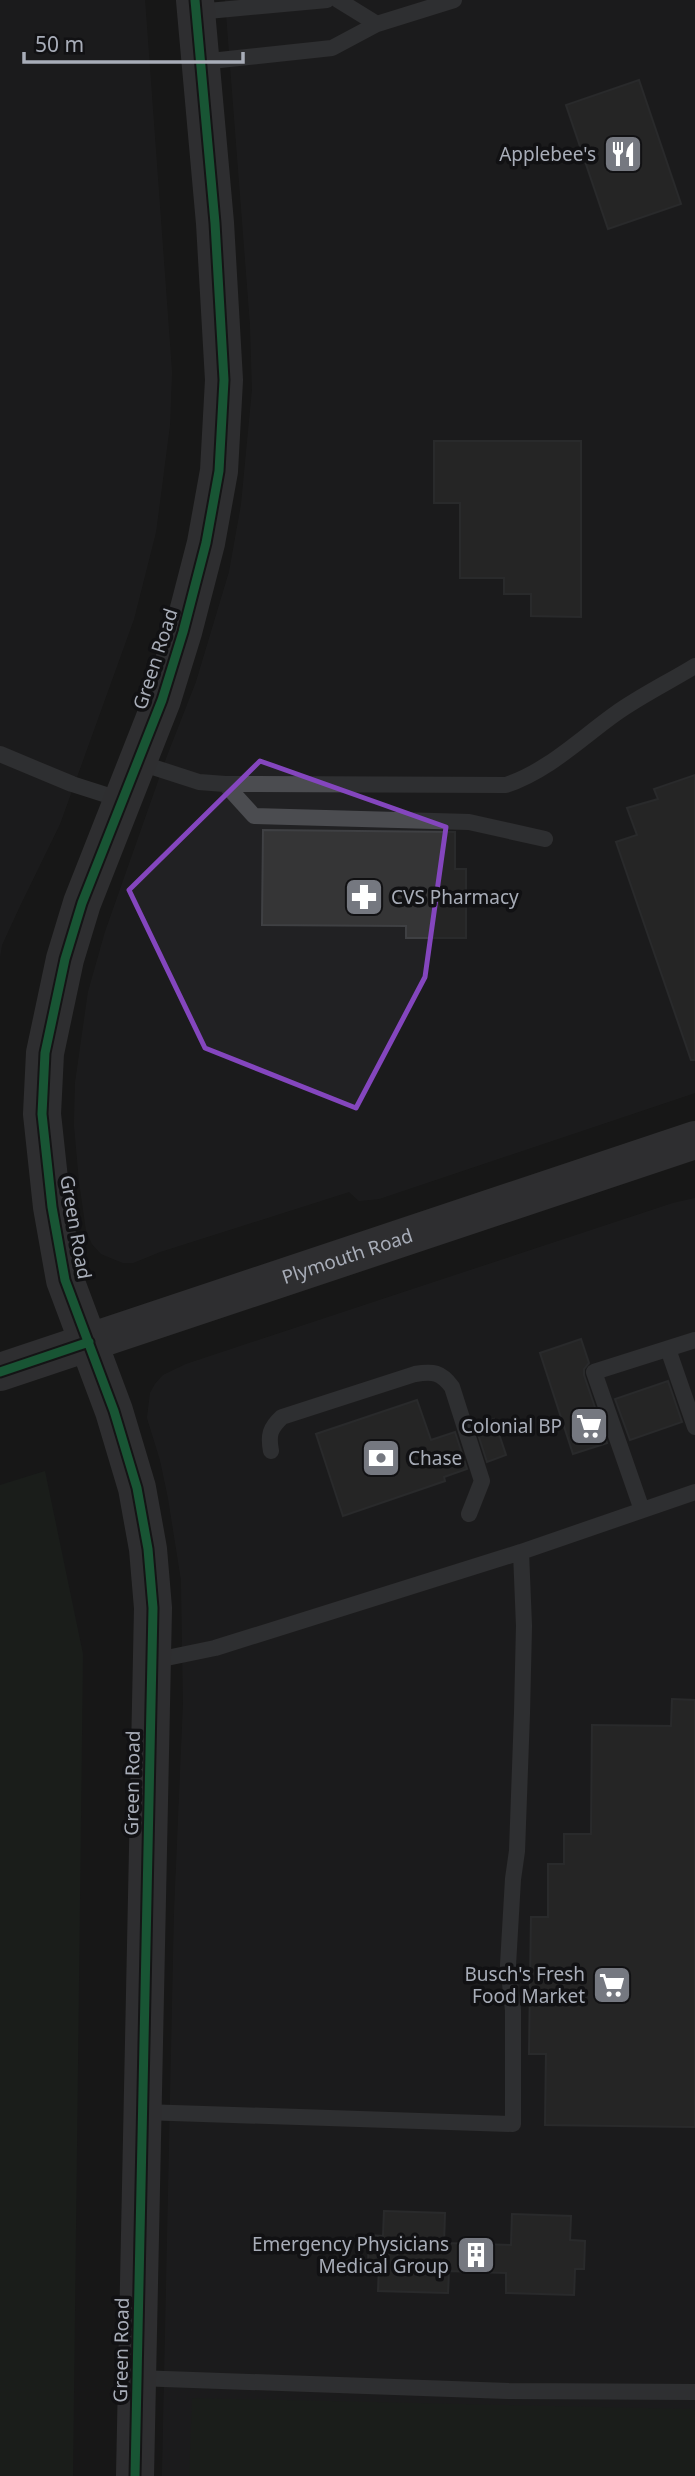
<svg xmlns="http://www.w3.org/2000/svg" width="695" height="2476" font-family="'Noto Sans',sans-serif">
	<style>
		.built { fill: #212123 }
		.green { fill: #1d241e }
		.building { fill: #353536; stroke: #3f4043; stroke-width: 2 }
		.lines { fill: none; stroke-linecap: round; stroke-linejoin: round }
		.lane { stroke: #4b4c50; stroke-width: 16 }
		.secondary { stroke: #4a4a4e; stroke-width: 38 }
		.cycleway-casing { stroke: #111113; stroke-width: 13 }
		.cycleway { stroke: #1a9f57; stroke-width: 9 }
		.marked { fill: none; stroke: #8446be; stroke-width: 5; stroke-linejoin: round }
		.labels { text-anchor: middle; stroke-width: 7; stroke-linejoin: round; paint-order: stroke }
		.poi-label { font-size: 19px; fill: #a8adb8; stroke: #111113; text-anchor: end }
		.street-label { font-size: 19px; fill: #a8adb8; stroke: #111113 }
	</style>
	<rect width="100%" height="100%" fill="#171717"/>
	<!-- built -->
	<path class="built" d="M0,0H145L172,372L170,425L156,532L134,619L60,824L19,908L2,945L0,957Z
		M225,0H695V1093L379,1199L359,1201L349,1192L160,1252L133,1263H123L101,1254L92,1244L86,1230L79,1181L74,1125L75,1083L88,992L105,932L167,756L196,682L229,572L241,505L252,390L250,324Z
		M695,1198V2476H162L174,1914L183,1704L181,1580L168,1498L160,1460L147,1418L150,1393L155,1384L163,1375L186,1364L673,1203Z"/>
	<!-- green -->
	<path class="green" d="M45,1471L83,1654L73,2476H0V1485Z
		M192,2398L695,2409V2476H189Z"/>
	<!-- building -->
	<path class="building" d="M639,80L681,204L608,229L566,105Z
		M434,441H581V617L531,616V594H504V578H460V503H434Z
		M695,775V1060H691L616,842L637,835L627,808L658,799L654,789Z
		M263,830L455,832V869H466V938H406V926L262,925Z
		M581,1339L589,1363L584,1369V1375L607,1443L573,1454L540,1353Z
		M668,1381L682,1422L630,1440L615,1399Z
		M417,1400L431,1440L455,1432L467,1469L444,1477L445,1481L343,1516L316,1434Z
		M494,1419L506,1455L487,1462L475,1425Z
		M672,1699L695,1700V2127L545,2125L546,2054H529L531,1917H548V1864H564V1834H591L592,1725L671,1726Z
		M384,2211L445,2213L444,2243L511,2245L512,2214L571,2216L570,2240L585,2241L584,2269H575L574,2295L506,2293V2273L449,2271L448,2293L378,2291L379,2266H368L369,2235L383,2236Z"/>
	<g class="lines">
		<!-- lane -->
		<path class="lane" d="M338,0L377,24
			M197,12L327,0
			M201,62L332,48L377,24L454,0
			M0,754L72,784L122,800
			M137,762L199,782L225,784L506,785C548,771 580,739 615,714C640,696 669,682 695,666
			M225,784L254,816L469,822L545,839
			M668,1349L695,1427
			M271,1451C268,1435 270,1428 282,1417L415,1374C433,1371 441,1372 452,1387L482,1481L469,1514
			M642,1510L594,1372L695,1340
			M152,1661L215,1648L521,1552L695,1492
			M143,2112L513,2124V2010L508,1965L513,1879L517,1851L522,1713L524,1626L521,1552
			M137,2378L508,2391L695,2392"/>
		<!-- secondary -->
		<g class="secondary">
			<path id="s1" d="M0,1372L695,1140"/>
			<path d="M135,2476L153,1608L148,1549L137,1488L114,1411L65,1280L52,1207L42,1114L45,1053L65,959L82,903L162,700L183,632L206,543L219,471L224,380L215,223L195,0"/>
		</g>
		<!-- cycleway casing -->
		<g class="cycleway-casing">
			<path id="cycleway" d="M0,1372L89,1342
				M135,2476L153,1608L148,1549L137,1488L114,1411L65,1280L52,1207L42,1114L45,1053L65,959L82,903L162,700L183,632L206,543L219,471L224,380L215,223L195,0"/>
		</g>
		<!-- cycleway -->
		<use href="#cycleway" class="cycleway"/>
	</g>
	<!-- marked area -->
	<path d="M0 0H695V2476H0ZM260,761L446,827L425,977L356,1108L205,1048L129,890Z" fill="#171717" fill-opacity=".55" fill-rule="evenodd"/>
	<path class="marked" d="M260,761L446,827L425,977L356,1108L205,1048L129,890Z"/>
	<!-- icons -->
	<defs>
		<g id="restaurant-square" transform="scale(2.0125)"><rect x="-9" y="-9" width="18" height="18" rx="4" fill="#757880" stroke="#111113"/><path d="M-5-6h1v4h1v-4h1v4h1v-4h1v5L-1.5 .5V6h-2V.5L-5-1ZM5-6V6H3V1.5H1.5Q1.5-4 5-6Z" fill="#fff"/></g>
		<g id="pharmacy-square" transform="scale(2.0125)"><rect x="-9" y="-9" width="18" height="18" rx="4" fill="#757880" stroke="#111113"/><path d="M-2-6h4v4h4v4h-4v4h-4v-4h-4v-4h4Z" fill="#fff"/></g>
		<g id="supermarket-square" transform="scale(2.0125)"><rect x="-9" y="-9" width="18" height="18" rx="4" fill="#757880" stroke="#111113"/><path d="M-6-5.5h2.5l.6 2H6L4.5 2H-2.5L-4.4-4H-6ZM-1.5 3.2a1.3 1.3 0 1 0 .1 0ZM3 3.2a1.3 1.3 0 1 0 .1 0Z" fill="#fff"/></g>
		<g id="bank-square" transform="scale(2.0125)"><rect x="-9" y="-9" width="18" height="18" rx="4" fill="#757880" stroke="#111113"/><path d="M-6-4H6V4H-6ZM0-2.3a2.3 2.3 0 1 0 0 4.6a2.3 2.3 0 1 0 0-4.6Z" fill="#fff"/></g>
		<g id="building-square" transform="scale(2.0125)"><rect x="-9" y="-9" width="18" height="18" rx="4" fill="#757880" stroke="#111113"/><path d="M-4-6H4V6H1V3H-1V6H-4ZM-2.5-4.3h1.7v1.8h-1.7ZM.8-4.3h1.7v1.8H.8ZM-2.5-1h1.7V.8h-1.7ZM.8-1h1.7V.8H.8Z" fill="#fff"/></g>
	</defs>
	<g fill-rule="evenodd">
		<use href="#restaurant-square" x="623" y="154"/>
		<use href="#pharmacy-square" x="364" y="897"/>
		<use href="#supermarket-square" x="589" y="1426"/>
		<use href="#bank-square" x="381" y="1458"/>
		<use href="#supermarket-square" x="612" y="1985"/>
		<use href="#building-square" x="476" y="2255"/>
	</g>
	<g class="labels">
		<!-- poi labels -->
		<g class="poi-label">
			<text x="596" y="161">Applebee's</text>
			<text x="391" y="904" text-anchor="start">CVS Pharmacy</text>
			<text x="562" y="1433">Colonial BP</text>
			<text x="408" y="1465" text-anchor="start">Chase</text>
			<text x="585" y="1981">Busch's Fresh<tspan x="585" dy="22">Food Market</tspan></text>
			<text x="449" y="2251">Emergency Physicians<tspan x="449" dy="22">Medical Group</tspan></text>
		</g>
		<!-- street labels -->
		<g class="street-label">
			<text transform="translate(155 659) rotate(-72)" y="7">Green Road</text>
			<text transform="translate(76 1227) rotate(80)" y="7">Green Road</text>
			<text dy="7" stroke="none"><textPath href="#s1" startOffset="366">Plymouth Road</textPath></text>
			<text transform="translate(132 1783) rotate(-89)" y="7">Green Road</text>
			<text transform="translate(121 2350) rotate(-89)" y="7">Green Road</text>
		</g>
	</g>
	<!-- scale -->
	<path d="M24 52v10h219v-10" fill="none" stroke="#a8adb8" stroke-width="3.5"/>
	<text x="35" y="52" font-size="21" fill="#a8adb8" stroke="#111113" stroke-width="5" paint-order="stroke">50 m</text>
</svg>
